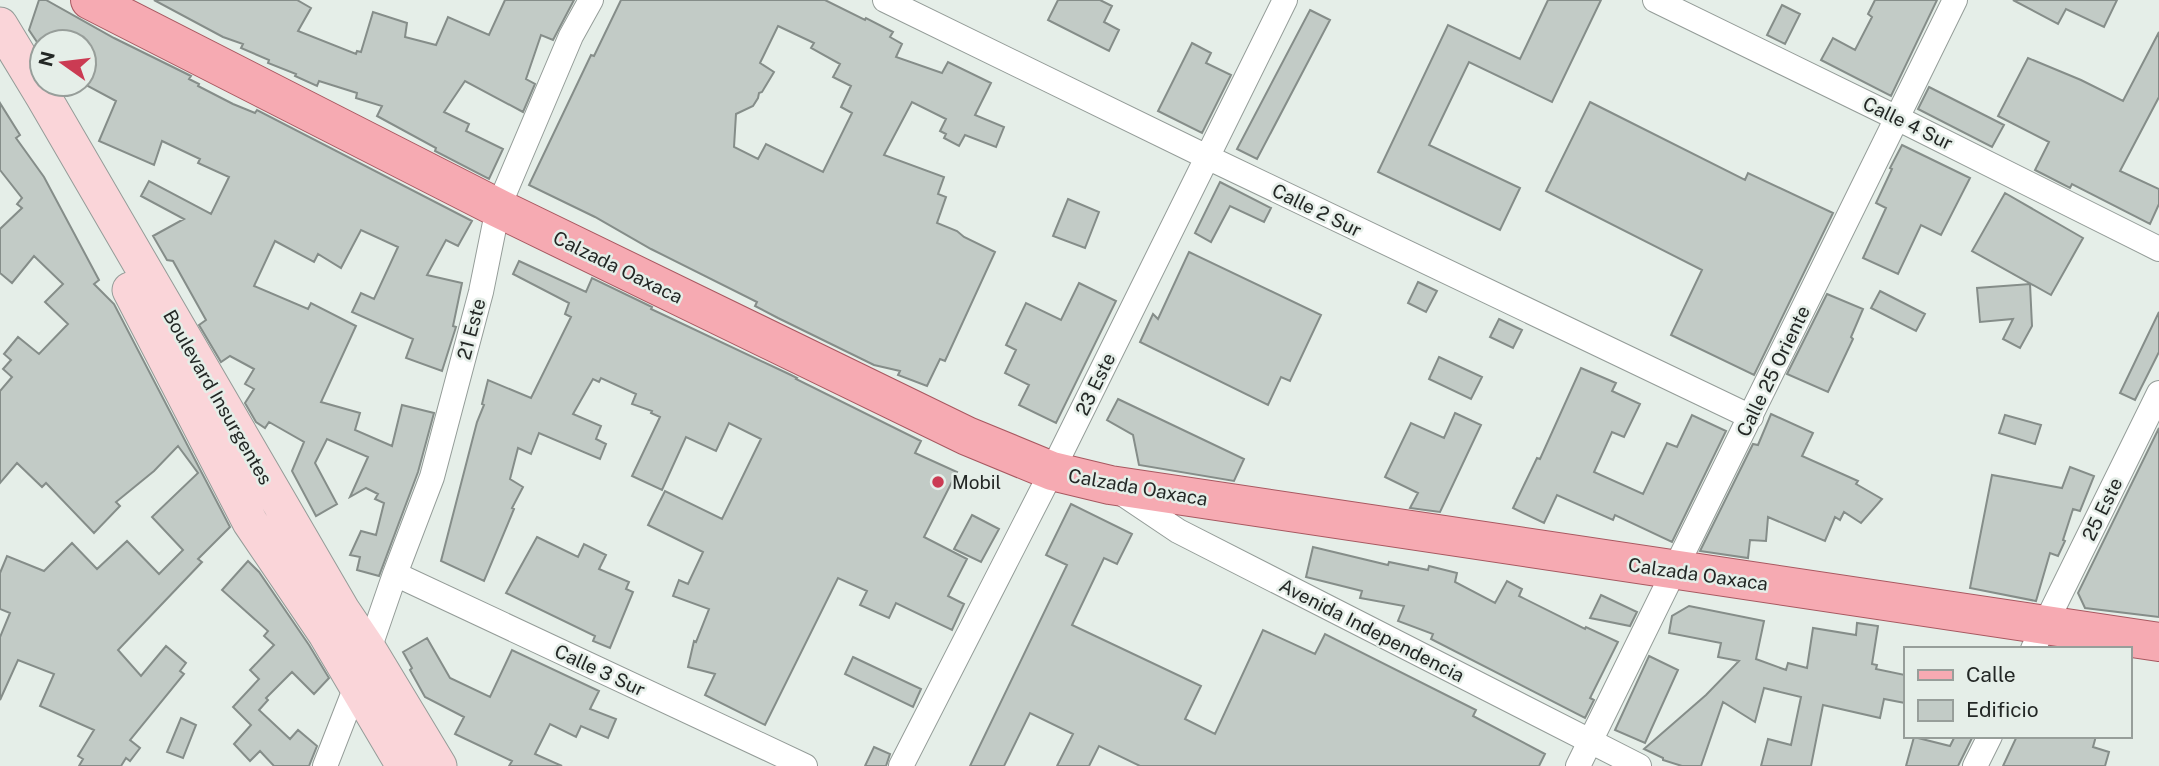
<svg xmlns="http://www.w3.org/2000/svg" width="2159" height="766" font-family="'Public Sans',sans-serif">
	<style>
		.building { fill: #c2cbc6; stroke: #858d89; stroke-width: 2; fill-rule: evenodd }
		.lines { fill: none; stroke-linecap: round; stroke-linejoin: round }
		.minor-casing { stroke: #949c98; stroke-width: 26 }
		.secondary-casing { stroke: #949c98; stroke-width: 37 }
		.primary-casing { stroke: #a85860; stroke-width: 40 }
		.minor { stroke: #fff; stroke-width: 24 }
		.secondary { stroke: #fad5d9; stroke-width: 35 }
		.primary { stroke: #f6aab2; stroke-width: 38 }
		.poi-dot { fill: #cb3b53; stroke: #e5eee8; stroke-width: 2.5 }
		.labels { text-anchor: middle; stroke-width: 5; stroke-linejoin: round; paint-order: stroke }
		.street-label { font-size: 19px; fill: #232725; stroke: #e5eee8 }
		.poi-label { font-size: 19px; fill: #232725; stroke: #e5eee8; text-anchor: start }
	</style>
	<rect width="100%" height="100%" fill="#e5eee8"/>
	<!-- building -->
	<path class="building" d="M39,0H46L114,38L191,76L189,79L199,84L198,86L233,104L255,113L257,110L472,221L458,246L446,240L427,275L462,283L453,326L456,327L442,371L406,358L413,339L352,312L361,293L374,299L398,247L361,230L341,268L318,254L314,262L275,241L254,286L308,309L311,303L356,326L321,402L360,413L355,430L392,446L402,405L434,413L418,472L379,576L357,570L360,557L350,555L361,531L376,535L384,503L375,499L378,494L366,488L350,497L368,457L327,439L315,463L337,504L316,516L292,471L304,442L269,422L265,428L256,422L245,403L254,389L245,384L254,369L230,356L221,362L199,325L206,320L173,261L167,260L153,236L184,219L141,196L149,181L211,214L229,177L198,163L200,159L162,141L154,165L99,141L116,101L84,84V42H37L29,30Z
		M154,0H297L311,8L298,31L356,54L357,51L361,52L373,12L407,23L405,37L436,45L448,17L489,35L505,0H574L553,40L541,35L526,79L535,84L523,112L465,81L444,112L469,124L466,131L503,149L489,179L435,151L436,148L377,116L382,106L356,98L357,93L319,81L317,86L295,76L296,74L268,63L269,60L241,48L243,44L223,37Z
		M621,0H825L865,20L866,18L893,32L890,37L902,44L896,57L942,73L948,62L991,83L975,115L1004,127L996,147L965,135L959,146L944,138L946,134L940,131L946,119L912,102L884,155L944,177L938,194L946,197L937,223L957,231L964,237L995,252L945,361L940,359L927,386L898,375L900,371L874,365L778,318L755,306L757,302L651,249L595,217L529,185L591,55L594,56ZM778,26L814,43L811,48L840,64L833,77L851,86L841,107L852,113L823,172L766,144L758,159L734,147L736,114L753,106L758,98L759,93L762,92L774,72L760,63Z
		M1058,0H1100L1112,6L1104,22L1119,30L1109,51L1048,20Z
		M1548,0H1601L1552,102L1469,62L1429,145L1520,188L1500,230L1378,172L1448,25L1520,59Z
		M1875,0H1937L1891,96L1821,60L1833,38L1855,50L1872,17L1868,14Z
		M2013,0H2117L2104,27L2066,9L2058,24Z
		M1782,5L1800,14L1785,44L1767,35Z
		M1310,10L1330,20L1257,159L1237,149Z
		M2159,32V97L2120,171L2159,189V204L2150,224L2072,184L2070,188L2035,170L2049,142L1998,116L2028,58L2081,80L2123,101Z
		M1192,43L1211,53L1206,63L1231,75L1202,133L1158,111Z
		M1929,87L2004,125L1992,147L1918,109Z
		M1590,102L1745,180L1748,173L1833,213L1754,375L1671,335L1702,270L1546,191Z
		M0,103L20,135L16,138L44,177L99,280L94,284L114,304L230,527L198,559L202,562L118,650L141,676L166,646L186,663L180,671L184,674L130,740L140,748L130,761L126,758L121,766H79L83,759L78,756L94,730L40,706L54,674L18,660L0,700V637L10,613L0,609V573L7,556L44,571L72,543L97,569L127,541L159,574L183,550L152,517L198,473L178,446L154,471L116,502L120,506L94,533L46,483L42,487L17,463L0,483V391L12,377L3,369L11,360L4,354L18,337L39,354L68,324L45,302L63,284L34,256L12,283L0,273V229L22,208L17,204L22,198L0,170Z
		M1902,145L1970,178L1941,235L1921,225L1898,274L1863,258L1886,208L1876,203L1892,169L1890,168Z
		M1220,182L1271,208L1264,222L1230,206L1211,242L1195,233Z
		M2005,193L2083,238L2051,295L1972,251Z
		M1068,199L1099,212L1085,248L1053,236Z
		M1189,252L1321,315L1290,381L1281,377L1268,405L1140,342L1153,314L1158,319Z
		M519,261L586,292L592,278L652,307L651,309L791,375L797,378L796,379L921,441L915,453L957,472L924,537L967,559L948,596L964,604L952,630L896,603L889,618L860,605L867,591L838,578L765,725L705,695L715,674L688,667L694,641L696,642L709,609L673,596L679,580L688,584L703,552L648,525L665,491L722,519L761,439L729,423L716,451L686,437L662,490L632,476L660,417L651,413L652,411L632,404L636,394L601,378L599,382L593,379L573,414L601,426L596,439L606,444L600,459L539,433L531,454L518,448L510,479L523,487L512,508L514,509L484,581L441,561L477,422L484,405L482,404L488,380L531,398L571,317L565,314L569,303L513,274Z
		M1418,282L1437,291L1426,312L1408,303Z
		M1079,283L1116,301L1056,423L1019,405L1029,385L1005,373L1016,350L1006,345L1026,303L1061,320Z
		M2030,284L2032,326L2020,348L2003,339L2013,319L1980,322L1977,288Z
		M1880,291L1925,314L1916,331L1871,308Z
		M1827,294L1863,309L1851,337L1853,339L1828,392L1787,374Z
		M2159,312V352L2135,400L2120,393Z
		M1499,319L1522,330L1513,348L1490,337Z
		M1439,357L1482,377L1471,399L1429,379Z
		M1581,368L1616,383L1612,391L1640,404L1624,437L1612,432L1594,472L1643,494L1667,443L1677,447L1692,415L1726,431L1672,542L1615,515L1613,520L1557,495L1544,523L1513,508L1537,458L1540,459Z
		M1118,399L1244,459L1234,481L1139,465L1133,435L1107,420Z
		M1455,413L1481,425L1440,512L1410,508L1418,493L1385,477L1411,423L1444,438Z
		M1771,414L1813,433L1802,456L1858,481L1856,484L1882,499L1861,523L1844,512L1840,520L1835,517L1825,541L1768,517L1766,541L1750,540L1748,558L1700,551L1753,444L1758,445Z
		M2005,415L2041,425L2035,444L1999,433Z
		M2159,428V617L2085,608L2078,593Z
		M2070,467L2094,476L2080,511L2073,509L2063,540L2065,541L2058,556L2050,553L2036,601L1970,588L1992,475L2062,488Z
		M1071,504L1132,534L1117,564L1104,558L1072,625L1201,686L1185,719L1215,734L1263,630L1315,654L1325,634L1476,710L1473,716L1545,754L1539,766H1140L1099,746L1089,766H1057L1073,734L1030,713L1004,766H970L1067,565L1046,555Z
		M972,515L999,529L981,562L954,549Z
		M537,537L578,557L584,544L606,555L599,569L629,582L626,589L633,592L610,648L593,641L595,636L506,593Z
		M1313,547L1388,565L1389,562L1428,570L1429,566L1457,573L1455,582L1495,603L1507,581L1522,589L1519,596L1585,629L1586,627L1618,642L1590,698L1594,700L1585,718L1431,639L1433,634L1398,621L1404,606L1360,598L1362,591L1306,577Z
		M248,561L259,572L309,645L329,678L314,694L292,672L266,698L268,700L259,710L290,739L298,730L317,746L309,766H274L260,751L250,761L234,744L251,725L233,707L259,679L250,670L274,645L264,636L268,631L222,590Z
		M1601,595L1637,612L1630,626L1590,618Z
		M1689,606L1764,621L1756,659L1786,670L1788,663L1807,668L1813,628L1856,635L1857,623L1878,626L1872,664L1877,665L1876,669L1905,675V703L1884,699L1880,718L1823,705L1811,766H1761L1768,739L1791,745L1801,697L1764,688L1755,722L1723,702L1701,766H1682L1663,760V758L1644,749L1706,695L1739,661L1718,657L1721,643L1669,633L1672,616Z
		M427,638L450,678L490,697L512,650L599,691L590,709L616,719L608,738L581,726L576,737L550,724L535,754L562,766H509L512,761L455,734L464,717L425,697L410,670L412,668L403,652Z
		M1649,656L1678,670L1645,743L1615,730Z
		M853,657L921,689L913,707L845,674Z
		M181,718L196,725L183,758L167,752Z
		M1955,736H1973L1958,766H1906L1914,737L1950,746Z
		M2017,736H2096L2093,747L2109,752L2105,766H2003Z
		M874,747L890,754L886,766H865Z"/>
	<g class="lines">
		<!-- minor casing -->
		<g class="minor-casing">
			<path id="minor" d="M885,0L1207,157L1751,417
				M1655,0L1897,118L2159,249
				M1120,492L1178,531L1639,766
				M395,574L805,766
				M2033,649L2159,393
				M325,766L357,684L395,574L432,477L481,292L498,208L571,36L591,0
				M901,766L1052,471L1285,0
				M1578,766L1955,0
				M1975,766L1990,736"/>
		</g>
		<!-- secondary casing -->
		<g class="secondary-casing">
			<path id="secondary" d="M0,25L43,96L342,610L369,650L439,766
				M130,290L250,522L326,634L404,766"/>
		</g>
		<!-- primary casing -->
		<g class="primary-casing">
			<path id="primary" d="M90,0L498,208L967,436L1052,471L1110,485L2159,642"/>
		</g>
		<!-- minor -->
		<use href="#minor" class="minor"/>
		<!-- secondary -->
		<use href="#secondary" class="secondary"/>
		<!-- primary -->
		<use href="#primary" class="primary"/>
	</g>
	<!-- markers -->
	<circle class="poi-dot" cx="938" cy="482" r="7"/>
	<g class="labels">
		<!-- street labels -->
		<g class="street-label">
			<text transform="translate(1908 123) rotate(26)" y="7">Calle 4 Sur</text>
			<text transform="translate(1317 210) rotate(26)" y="7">Calle 2 Sur</text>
			<text transform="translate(618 267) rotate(26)" y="7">Calzada Oaxaca</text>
			<text transform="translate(471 329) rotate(-75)" y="7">21 Este</text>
			<text transform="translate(1773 371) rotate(-64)" y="7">Calle 25 Oriente</text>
			<text transform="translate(1095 384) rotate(-64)" y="7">23 Este</text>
			<text transform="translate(218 397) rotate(60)" y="7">Boulevard Insurgentes</text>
			<text transform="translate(1138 487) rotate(10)" y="7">Calzada Oaxaca</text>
			<text transform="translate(2102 509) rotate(-64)" y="7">25 Este</text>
			<text transform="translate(1698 574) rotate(8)" y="7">Calzada Oaxaca</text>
			<text transform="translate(1372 630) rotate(27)" y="7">Avenida Independencia</text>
			<text transform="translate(600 670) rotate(25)" y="7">Calle 3 Sur</text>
		</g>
		<!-- poi labels -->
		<g class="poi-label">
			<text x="952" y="489">Mobil</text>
		</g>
	</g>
	<!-- legend -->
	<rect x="1904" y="647" width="228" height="91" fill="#e5eee8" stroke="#979e9a" stroke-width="2"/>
	<rect x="1918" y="670" width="35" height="10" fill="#f6aab2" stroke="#979e9a" stroke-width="2"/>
	<text x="1966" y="682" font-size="21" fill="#232725">Calle</text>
	<rect x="1918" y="700" width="35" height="21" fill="#c2cbc6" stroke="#979e9a" stroke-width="2"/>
	<text x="1966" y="717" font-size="21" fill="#232725">Edificio</text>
	<!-- north arrow -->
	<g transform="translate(63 63) rotate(284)"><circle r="33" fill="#e5eee8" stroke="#979e9a" stroke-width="2"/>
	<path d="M0-5L12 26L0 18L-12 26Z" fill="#cb3b53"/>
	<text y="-10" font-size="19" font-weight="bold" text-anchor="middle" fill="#232725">N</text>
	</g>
</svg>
